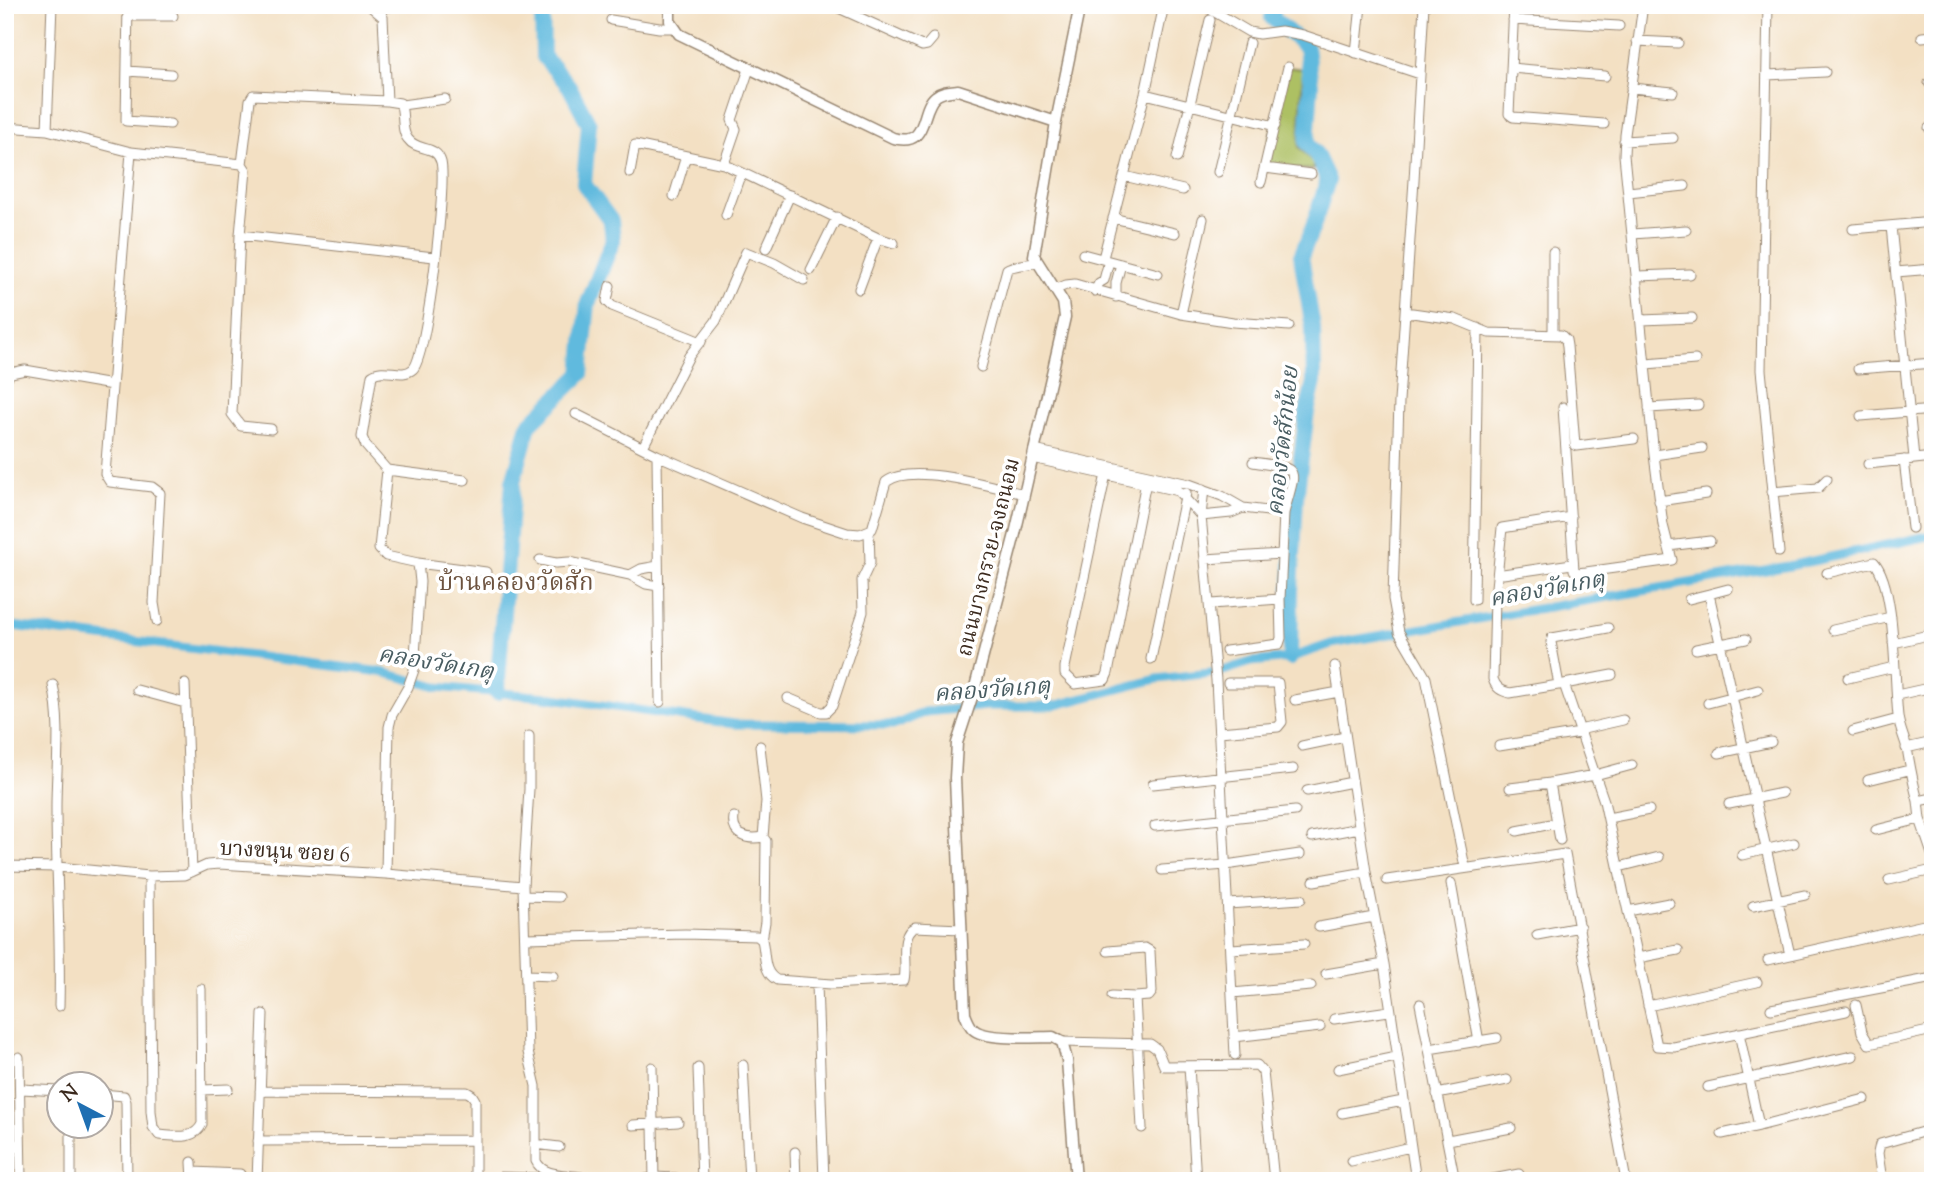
<svg xmlns="http://www.w3.org/2000/svg" width="1938" height="1186" font-family="'Sorts Mill Goudy','Noto Serif Thai',serif">
	<style>
		.green { fill: #adc064; stroke: #747541; stroke-width: 2 }
		.lines { fill: none; stroke-linecap: round; stroke-linejoin: round }
		.canal { stroke: #61bade; stroke-width: 9 }
		.river { stroke: #61bade; stroke-width: 16 }
		.minor-casing { stroke: #978570; stroke-width: 11 }
		.tertiary-casing { stroke: #978570; stroke-width: 13 }
		.minor { stroke: #fff; stroke-width: 9 }
		.tertiary { stroke: #fff; stroke-width: 10 }
		.labels { text-anchor: middle; stroke-width: 7; stroke-linejoin: round; paint-order: stroke }
		.street-label { font-size: 21px; fill: #3b2a1e; stroke: #fff }
		.water-label { font-size: 23px; font-style: italic; fill: #485c61; stroke: #fff }
		.quarter-label { font-size: 24px; fill: #6d533f; stroke: #fff }
	</style>
	<rect width="100%" height="100%" fill="#fff"/>
	<filter id="ink" filterUnits="userSpaceOnUse"><feTurbulence type="fractalNoise" baseFrequency=".0143" numOctaves="2"/><feDisplacementMap in="SourceGraphic" scale="14" xChannelSelector="R" yChannelSelector="G"/><feConvolveMatrix kernelMatrix="1 2 1 2 8 2 1 2 1" color-interpolation-filters="sRGB"/></filter>
	<filter id="wash" filterUnits="userSpaceOnUse"><feTurbulence type="fractalNoise" baseFrequency=".00686" numOctaves="4" result="noise"/><feDisplacementMap in="SourceGraphic" scale="28" xChannelSelector="R" yChannelSelector="G"/><feGaussianBlur stdDeviation="1.57" result="paint"/><feColorMatrix in="noise" values="0 0 0 0 0 0 0 0 0 0 0 0 0 0 0 0 0 1.4 0 .05"/><feComposite in="paint" operator="in"/></filter>
	<g filter="url(#wash)">
		<rect width="100%" height="100%" fill="#f3e0c3"/>
		<!-- green -->
		<path class="green" d="M1288,67L1303,69L1299,147L1313,162V170L1262,167Z"/>
		<g class="lines">
			<!-- canal -->
			<path class="canal" d="M5,625L382,672L437,687L546,697L734,724L895,725L925,712L987,706H1053L1157,679L1220,672L1251,662L1290,658L1331,644L1789,566L1933,535"/>
			<!-- river -->
			<path class="river" d="M1274,5L1272,18L1306,47L1311,85L1307,143L1316,154L1328,180L1313,227L1301,256L1313,328L1314,382L1307,412L1296,498L1291,590L1290,658
				M497,692L513,482L529,425L581,374L588,303L613,240L611,221L584,184L589,124L569,86L543,56L542,5"/>
		</g>
	</g>
	<g filter="url(#ink)">
		<g class="lines">
			<!-- minor casing -->
			<g class="minor-casing">
				<path id="minor" d="M128,5L126,121L170,124
					M369,5L383,17L387,101L400,103C405,113 400,130 408,139C417,152 436,144 441,162C447,184 427,356 413,369C402,379 384,366 372,375L362,437L366,446L387,470L379,549L386,556L418,563L420,582L414,670L408,687L392,715L389,727L386,874
					M832,5L922,46L927,45L933,38
					M1203,5L1249,32L1259,34L1281,31L1303,35L1420,74
					M1424,5L1414,180L1399,401L1393,599L1399,632L1426,678L1465,867
					M1514,5L1509,114L1513,117L1604,124
					M1768,5L1761,370L1779,552
					M379,12L387,7L405,5
					M128,16H173
					M611,20L659,28H674
					M1513,20L1619,26
					M1922,37L1933,36
					M1637,41L1678,43
					M1356,53L1361,5
					M1511,68L1605,76
					M127,71L171,74
					M1767,75L1825,72
					M1929,83L1933,82
					M1631,88L1673,92
					M1145,94L1275,126
					M402,105L445,99
					M5,127L47,130L131,152L242,164L246,170L240,235L434,257
					M1929,128H1933
					M47,130L52,5
					M1624,141L1673,138
					M131,152L105,474L110,482L152,487L160,493L154,603L157,621
					M1177,158L1210,20
					M242,164L250,100L253,95L387,101
					M724,164L878,238L859,289
					M1265,168L1311,174
					M1218,172L1249,43
					M630,173L635,145L724,164L736,129L732,120L749,69
					M1124,176L1183,190
					M1261,182L1288,67
					M1628,192L1685,186
					M674,196L686,156
					M726,215L741,173
					M1113,218L1175,233
					M1891,226L1914,458
					M1853,229L1933,222
					M1633,234L1686,230
					M240,235L232,414L241,426L271,429
					M878,238L894,243
					M766,248L790,195
					M1083,254L1158,274
					M1103,258L1145,94L1164,5
					M811,270L837,217
					M1896,272L1933,269
					M1638,276L1690,274
					M610,286L607,301L612,306L701,342
					M1056,289L1066,285L1075,284L1181,314L1233,322L1289,326
					M1095,291L1099,283L1104,280L1109,261
					M1116,297V283L1121,264
					M1405,312L1455,319L1489,333L1561,335L1566,340L1567,346L1575,445L1577,446L1634,439
					M1181,314L1203,219
					M1642,320L1692,318
					M1553,334V252
					M1646,364L1695,360
					M981,367L1007,269C1011,265 1028,265 1037,262
					M1858,369L1933,363
					M5,381L11,373L25,370L112,385
					M1563,407L1574,570L1577,573L1586,572L1672,560L1663,525L1654,455L1624,155L1625,135L1643,5
					M1649,408L1698,405
					M576,414L657,455L802,518L847,533L860,534L872,529L886,482C911,462 994,487 1024,494
					M1861,416L1933,410
					M643,447L689,356L716,321L746,252L774,263L804,280
					M1034,450L1189,484L1222,496L1243,508
					M657,455L660,702
					M1654,455L1702,448
					M1032,458L1178,491L1201,516
					M1904,460L1912,528
					M1868,464L1933,457
					M387,470L465,480
					M1106,474L1065,667V674L1075,684L1105,680L1108,673L1146,482
					M1204,489L1201,516L1216,680L1235,1055
					M1772,492L1818,488L1827,479
					M1659,501L1706,494
					M1201,516L1231,513L1243,508L1284,513C1296,467 1303,469 1253,462
					M1571,517L1502,528L1495,597L1493,679C1496,688 1501,691 1510,693L1564,684L1604,801L1657,1046L1674,1047L1846,1011
					M1668,546L1710,541
					M1206,559L1282,554
					M540,560L556,563L569,562L630,575L646,584L659,586
					M418,563L486,572
					M1827,573L1874,562C1896,586 1894,681 1898,716C1899,727 1904,737 1907,748C1910,766 1913,783 1918,801L1933,798
					M1503,574L1572,564
					M630,575L641,569L658,566
					M1728,589L1709,594L1790,955
					M1280,599L1284,513
					M1689,599L1709,594
					M1474,600L1478,328
					M1211,604L1280,599L1281,638L1279,644L1226,651
					M1833,630L1891,617
					M1893,643L1933,634
					M1696,649L1746,639
					M1151,659L1186,493
					M1335,666L1366,872L1384,964L1416,1181
					M1848,678L1894,667
					M185,684L192,872
					M1564,684L1612,675
					M53,685C62,724 56,767 56,807C56,874 61,940 59,1006
					M1559,685L1551,642L1552,638L1608,628
					M137,690L185,703
					M1897,695L1933,687
					M788,698L821,712H826L832,706L863,612L862,580L870,563L869,531
					M1295,700L1339,692
					M1708,703L1758,690
					M1579,730L1623,720
					M1853,731L1898,719
					M1219,732L1278,727L1282,722L1278,683H1228
					M529,736V789L523,886L528,1052L536,1086V1161C543,1177 566,1174 581,1177V1181
					M760,746L766,801L763,837
					M1302,746L1345,737
					M1499,746L1580,733
					M1906,748L1933,742
					M1719,753L1771,742
					M1868,780L1909,770
					M1153,784L1293,769
					M1510,788L1550,783
					M1307,791L1352,782
					M1918,801L1920,819L1933,857
					M1729,804L1782,793
					M734,817C731,836 748,840 763,837L766,841L765,922L762,940
					M1608,818L1649,810
					M1155,826L1295,811
					M1876,830L1920,819
					M1517,831L1556,823
					M1312,837L1359,828
					M1560,840L1550,783L1595,775L1632,765
					M1742,855L1794,843
					M5,866L58,867L149,876L185,875L207,865L219,864L386,874L523,886
					M1619,867L1659,857
					M1162,870L1226,865L1300,854
					M149,876L151,1111L153,1127L159,1135C175,1136 194,1141 202,1124L201,989
					M1387,880L1565,854L1626,1181
					M1889,880L1933,870
					M1314,881L1366,872
					M1451,883L1479,1042
					M524,896L559,897
					M1228,904L1301,899
					M1753,906L1805,895
					M1628,911L1669,903
					M1319,927L1374,917
					M1537,935L1580,927
					M526,938L685,934L757,936L762,940C766,955 762,972 777,980L831,984L904,980C908,963 898,935 915,927L961,929
					M1231,949L1304,944
					M1108,951L1145,948L1150,951L1152,992L1149,996L1135,997
					M1638,958L1678,950
					M1768,960L1924,925L1933,926
					M1326,974L1384,964
					M526,975L553,976
					M817,984L824,1181
					M1232,993L1311,986
					M1112,996L1135,997L1142,1128
					M1420,1004L1455,1181
					M1856,1005L1862,1032L1869,1044L1933,1030
					M1648,1006L1757,982
					M1771,1009L1933,978
					M1334,1019L1389,1011
					M1234,1037L1320,1027
					M1062,1042L1150,1044L1157,1049L1164,1066L1257,1065L1263,1072L1274,1181
					M1429,1049L1497,1038
					M19,1057L21,1181
					M743,1065L749,1181
					M1189,1066L1196,1181
					M652,1067L654,1181
					M698,1068L702,1181
					M1338,1069L1396,1057
					M1708,1087L1853,1056
					M21,1089L60,1091
					M202,1090L228,1089
					M260,1091L467,1092L472,1095L475,1100V1181
					M102,1094L124,1096L126,1102L127,1181
					M1437,1094L1507,1080
					M1342,1113L1403,1101
					M633,1125L678,1122
					M1759,1126L1865,1099
					M1722,1134L1759,1126L1739,1033
					M1448,1140L1511,1128
					M258,1141L475,1140
					M535,1144L559,1147
					M795,1152L796,1181
					M1351,1161L1410,1147
					M192,1162L193,1181
					M193,1172L240,1174L243,1181
					M500,1177L538,1178L545,1181
					M71,1181V1126
					M257,1181L263,1014
					M638,1181L654,1177L676,1178
					M1483,1181L1519,1174
					M1882,1181L1878,1153L1880,1144L1933,1129"/>
			</g>
			<!-- tertiary casing -->
			<g class="tertiary-casing">
				<path id="tertiary" d="M670,5V21L679,34L893,138C930,148 919,109 936,96C942,91 950,91 958,90L1056,122
					M1076,1181L1067,1060L1062,1042L1053,1037C1036,1037 985,1041 973,1029C969,1025 967,1019 965,1014L955,778L957,743L974,691L1015,534L1065,317L1063,302L1034,256L1056,122L1080,5"/>
			</g>
			<!-- minor -->
			<use href="#minor" class="minor"/>
			<!-- tertiary -->
			<use href="#tertiary" class="tertiary"/>
		</g>
	</g>
	<g class="labels">
		<!-- street labels -->
		<g class="street-label">
			<text transform="translate(988 557) rotate(-76)" y="7">ถนนบางกรวย-จงถนอม</text>
			<text transform="translate(285 851) rotate(3)" y="7">บางขนุน ซอย 6</text>
		</g>
		<!-- water labels -->
		<g class="water-label">
			<text transform="translate(1282 441) rotate(-84)" y="8">คลองวัดสักน้อย</text>
			<text transform="translate(1547 588) rotate(-10)" y="8">คลองวัดเกตุ</text>
			<text transform="translate(436 662) rotate(9)" y="8">คลองวัดเกตุ</text>
			<text transform="translate(992 689) rotate(-4)" y="8">คลองวัดเกตุ</text>
		</g>
		<!-- quarter labels -->
		<g class="quarter-label">
			<text x="516" y="590">บ้านคลองวัดสัก</text>
		</g>
	</g>
	<!-- margin -->
	<rect width="1938" height="1186" fill="none" stroke="#fff" stroke-width="28"/>
	<!-- north arrow -->
	<g transform="translate(80 1105) rotate(319)"><circle r="33" fill="#ffffff" stroke="#b1aaa5" stroke-width="2"/>
	<path d="M0-5L12 26L0 18L-12 26Z" fill="#1f6fb2"/>
	<text y="-10" font-size="19" font-weight="bold" text-anchor="middle" fill="#3b2a1e">N</text>
	</g>
</svg>
